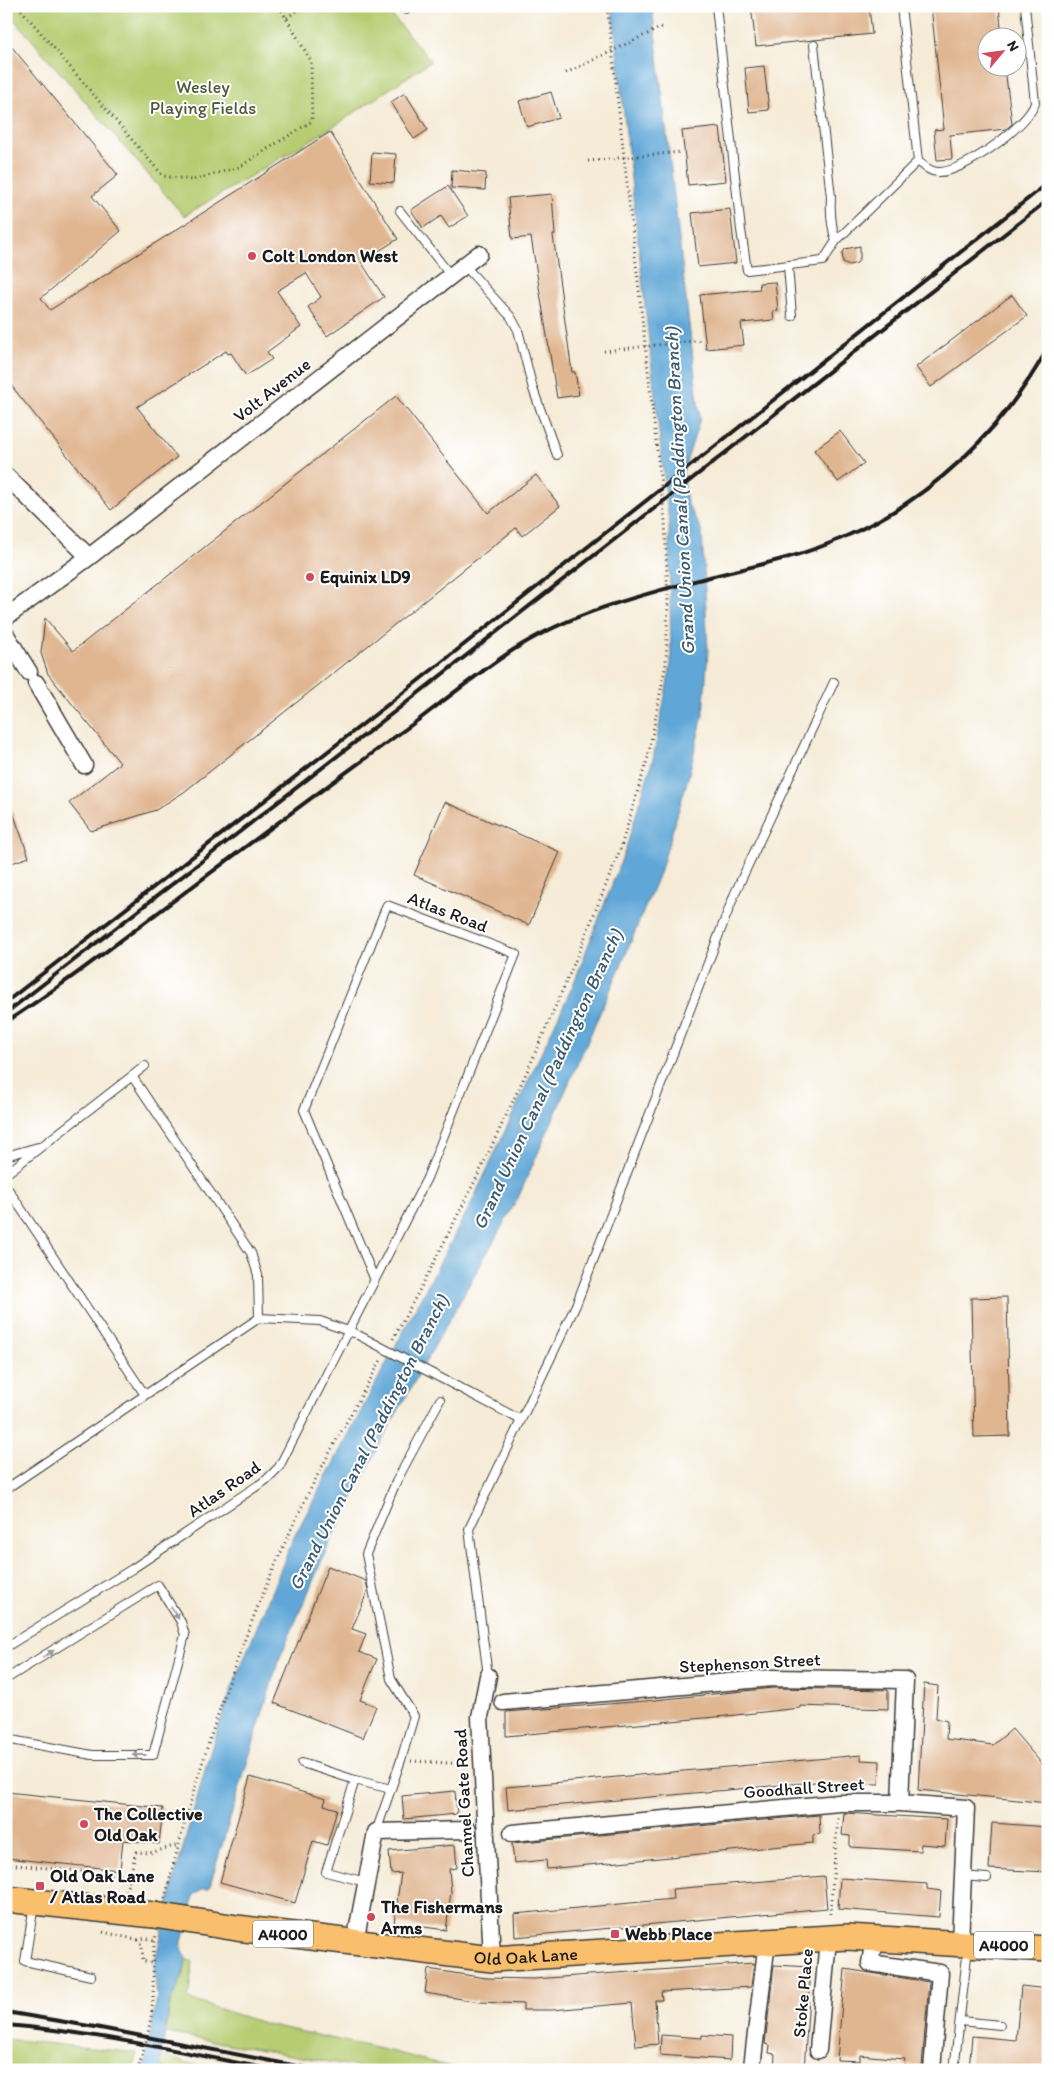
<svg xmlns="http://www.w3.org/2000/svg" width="1054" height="2076" font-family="Itim,sans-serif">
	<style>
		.green { fill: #b5cc71; stroke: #687446 }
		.water { fill: #60a7d7; stroke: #3e627a }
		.building { fill: #e0b691 }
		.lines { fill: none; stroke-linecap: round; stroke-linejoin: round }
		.lane-casing { stroke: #3d3b38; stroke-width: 10 }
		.street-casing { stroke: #3d3b38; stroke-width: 19 }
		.primary-casing { stroke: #3d3b38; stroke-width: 28 }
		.path { stroke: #3d3b38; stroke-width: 3; stroke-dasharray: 1 4; stroke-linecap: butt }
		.lane { stroke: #fff; stroke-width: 8 }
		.street { stroke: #fff; stroke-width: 16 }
		.primary { stroke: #f9bf6d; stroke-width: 25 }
		.rail { stroke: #1c1c1c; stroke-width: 4 }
		.lane-bridge-casing { stroke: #3d3b38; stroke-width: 10; stroke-linecap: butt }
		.primary-bridge-casing { stroke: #3d3b38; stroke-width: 28; stroke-linecap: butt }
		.path-bridge { stroke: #3d3b38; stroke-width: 3; stroke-dasharray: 1 4; stroke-linecap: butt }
		.lane-bridge { stroke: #fff; stroke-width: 8 }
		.primary-bridge { stroke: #f9bf6d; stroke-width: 25 }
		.oneway { fill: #999 }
		.poi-dot { fill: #d1495b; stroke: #fff; stroke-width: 2 }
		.labels { text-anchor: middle; stroke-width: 4; stroke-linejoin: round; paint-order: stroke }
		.shield { fill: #fff; stroke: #606060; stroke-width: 1 }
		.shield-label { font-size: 16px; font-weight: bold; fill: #1c1c1c }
		.park-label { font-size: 18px; fill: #525a3a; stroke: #fff }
		.poi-label { font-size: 18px; font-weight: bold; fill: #1c1c1c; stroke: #fff; text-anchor: start }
		.street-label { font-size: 18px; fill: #1c1c1c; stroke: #fff }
		.water-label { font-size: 19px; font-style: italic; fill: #3b5b70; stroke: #fff }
	</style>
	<rect width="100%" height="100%" fill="#fff"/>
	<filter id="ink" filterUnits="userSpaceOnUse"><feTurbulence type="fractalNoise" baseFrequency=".02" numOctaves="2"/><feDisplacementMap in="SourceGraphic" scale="10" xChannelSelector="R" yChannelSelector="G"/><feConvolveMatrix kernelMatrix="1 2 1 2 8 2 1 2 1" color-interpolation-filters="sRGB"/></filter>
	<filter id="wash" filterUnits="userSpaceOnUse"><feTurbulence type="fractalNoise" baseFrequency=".0096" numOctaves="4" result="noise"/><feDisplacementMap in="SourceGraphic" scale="20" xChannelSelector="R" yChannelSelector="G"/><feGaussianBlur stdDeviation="1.12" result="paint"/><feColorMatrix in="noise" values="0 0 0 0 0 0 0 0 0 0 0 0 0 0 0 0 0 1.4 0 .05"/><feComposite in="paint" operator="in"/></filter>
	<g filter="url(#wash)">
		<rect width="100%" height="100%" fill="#f5ebd7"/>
		<!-- green -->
		<path class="green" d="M6,6H384L431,61L336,125L184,216L6,10Z
			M186,1959L193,1962L188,1999L266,2024L394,2052L462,2070H375L166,2033L170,2002L184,1973Z
			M6,2039L137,2053L132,2070H6Z
			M162,2056L214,2070H164L160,2063Z"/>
		<!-- water -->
		<path class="water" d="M612,6H652L700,419L683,472L687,503L702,531L708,651L703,715L688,778L662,866L623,961L518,1198L390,1425L329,1544L278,1662L209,1888L202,1889L194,1895L181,1946L186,1959L184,1973L170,2002L160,2063L164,2070H142L145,2064L157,1998L154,1966L176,1872L210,1752L231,1690L294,1537L471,1204L573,985L625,851L653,759L671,664L669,523Z"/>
		<g id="blocks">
			<!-- building -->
			<path class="building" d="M751,6H869L872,34L756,46Z
				M931,6H999L1002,38H986V68H1005L1012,124L1006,129L950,135L952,159L937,160L934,130L944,129Z
				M6,40L118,175L92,196L121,231L41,298L50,310L330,132L398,239L361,262L384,297L327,336L308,307L321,297L306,273L277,291L301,327L267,352L272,359L246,376L231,353L228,354L226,351L137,407L177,457L111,510L6,379Z
				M764,66L769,110L749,112L745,68Z
				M551,92L559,118L527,127L519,101Z
				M405,93L428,130L414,139L391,102Z
				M720,127L726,181L688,185L682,131Z
				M372,152L396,154L394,183L370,181Z
				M452,170L486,173L485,190L451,188Z
				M448,186L468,216L449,228L441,216L423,228L411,210Z
				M552,194L555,235H553L572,372H575L579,395L557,398L531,237L512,239L508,198Z
				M730,209L736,263L698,267L692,213Z
				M860,246V258L857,263L849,265L843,262L842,254L845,249Z
				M775,282L778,311L773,312L774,320L741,323L744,345L706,349L700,295L760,289L759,283Z
				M1012,295L1027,316L931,387L916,367Z
				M396,396L488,513L536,475L560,506L522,536L516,528L184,792L156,810L91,831L69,803L120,763L48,674L41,653L45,618L73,651Z
				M840,431L864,463L838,482L814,450Z
				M6,799H8L29,857L6,865Z
				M445,802L560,852L529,925L414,875Z
				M1007,1297L1010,1436L974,1437L971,1298Z
				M328,1566L366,1581L368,1590L352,1629L366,1634L359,1652L377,1659L360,1700L376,1706L363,1738L274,1703Z
				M924,1684L938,1686L936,1718L947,1721L946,1739L993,1745L1012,1729L1048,1771V1803L918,1790Z
				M773,1688L888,1690V1709L800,1706V1708L727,1716L506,1736V1712L645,1701Z
				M861,1755V1760L880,1761L879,1784L815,1782L508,1810L506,1787Z
				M250,1777L326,1799L324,1805L337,1809L327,1845L313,1841L295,1903L220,1882Z
				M455,1791L457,1814L404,1819L402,1796Z
				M6,1792L163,1808L159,1844L123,1840L120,1870L6,1858Z
				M844,1813L947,1819L945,1846L921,1844L920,1851L850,1847V1836L842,1835Z
				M819,1815L820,1834L813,1835V1843L547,1869L546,1860L514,1863L512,1843Z
				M992,1823L1048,1827V1872L989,1869Z
				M455,1845L457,1868L449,1869L451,1892L446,1930L394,1923L401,1873L391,1874L389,1851Z
				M824,1876L827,1908L515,1937L514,1914L673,1899L672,1889Z
				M840,1878L927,1884V1889L941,1891L939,1917L838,1909Z
				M754,1963L751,1987L661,1992L662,2000H655L658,2044L636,2046L632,2003L552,2010H523V2004L480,2002L425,1993L428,1969L486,1978L534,1979Z
				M774,1965L811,1967L804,2070H774L775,2054L769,2053L770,2045L765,2044Z
				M845,1969L929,1982L922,2067L904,2065L905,2059L892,2058L860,2055V2061L837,2060Z
				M1021,1986L1048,1989V2070H969L972,2036L1016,2040Z
				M661,2035L702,2038V2035L731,2037L730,2060L660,2055Z"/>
		</g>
	</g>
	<g filter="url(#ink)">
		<use href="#blocks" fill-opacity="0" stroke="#3d3b38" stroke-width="1"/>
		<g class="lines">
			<!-- lane casing -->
			<g class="lane-casing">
				<path id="lane" d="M403,6L406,10
					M716,6L741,230L747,270L823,261L836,241C831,226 830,213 831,197L814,45
					M918,161C924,166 930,172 938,172C961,174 1029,125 1035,103L1025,6
					M400,211L451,276
					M836,241L918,161L901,6
					M788,265L792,316
					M465,266L511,317L518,330L533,389L557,455
					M132,1076L251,1253L258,1275L259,1318
					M6,1156L38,1147
					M6,1174L145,1066
					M6,1186L145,1395
					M456,1386L521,1420
					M6,1489L259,1318L320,1321L354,1333
					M6,1647L132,1569L266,1480L279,1467L427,1178L516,954L387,905L304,1110L374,1278
					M488,1676L469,1529L576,1305L735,893L834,682
					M6,1679L158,1585L181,1622L185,1635L153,1755H92L6,1739
					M302,1763L355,1780
					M376,1832L401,1760L414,1716L391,1679L366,1554L396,1482L440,1400
					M962,1876L987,1878
					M366,1882L326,1872L355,1780L391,1789
					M34,1905L25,1961L91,1976
					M960,2021L1000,2025
					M954,2070L967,1956L963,1948"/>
			</g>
			<!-- street casing -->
			<g class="street-casing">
				<path id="street" d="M6,476L89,557
					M6,617L89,557L479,254
					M6,635L29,672
					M36,683L84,765
					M488,1676L480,1717L492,1959
					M503,1702L772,1678L905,1680L900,1803
					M512,1833L839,1803H900L966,1808L960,1942
					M874,1939L870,1963L940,1973L932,2070
					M355,1942L376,1832L468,1830
					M818,2050L828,1939
					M752,2067L767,1941"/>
			</g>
			<!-- primary casing -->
			<g class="primary-casing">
				<g id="primary">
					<path d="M6,1899L154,1915"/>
					<path id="s1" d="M212,1924L237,1928L492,1959L847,1937L1048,1949"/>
				</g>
			</g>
			<!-- path -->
			<path class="path" d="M18,6L163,176L193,180L239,167L312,121L311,61L279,6
				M287,18L302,6
				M393,1339L426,1278L479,1173L529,1067L576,959L620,850L648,757L666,663L668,603L665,521L607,6
				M411,1761L468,1764
				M152,1816L186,1822
				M6,1864L130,1876
				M126,1891L136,1852L150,1853L178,1845
				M165,1898C200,1756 247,1616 312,1486C334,1443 358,1402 381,1360
				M830,1914L838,1818
				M103,1932L138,1940L142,1946L143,1961L151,1963
				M138,1940L146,1938L155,1941
				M137,2070C145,2051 152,2018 153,1997C154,1976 151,1957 156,1935"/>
			<!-- lane -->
			<use href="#lane" class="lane"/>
			<!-- street -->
			<use href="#street" class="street"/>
			<!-- primary -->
			<use href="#primary" class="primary"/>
			<!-- rail -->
			<path class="rail" d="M6,1002L404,692L1048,183
				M6,1013L398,709L1048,200
				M6,1022C65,984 120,941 176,899C257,838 339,777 421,718C451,695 481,671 513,650C571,613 637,596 702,579C749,567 798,558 842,538C931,500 1001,432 1048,348
				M6,2012L95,2027L318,2070
				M6,2025C96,2032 186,2053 274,2070"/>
			<!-- lane-bridge casing -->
			<g class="lane-bridge-casing">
				<path id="lane-bridge" d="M358,1335L456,1386"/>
			</g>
			<!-- primary-bridge casing -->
			<g class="primary-bridge-casing">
				<path id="primary-bridge" d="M154,1915L212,1924"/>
			</g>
			<!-- path-bridge -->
			<path class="path-bridge" d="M604,9L629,6
				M566,73L664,26
				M588,161L681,152
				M604,351L702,340"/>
			<!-- lane-bridge -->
			<use href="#lane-bridge" class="lane-bridge"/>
			<!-- primary-bridge -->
			<use href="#primary-bridge" class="primary-bridge"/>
		</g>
		<!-- one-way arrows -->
		<defs><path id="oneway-solid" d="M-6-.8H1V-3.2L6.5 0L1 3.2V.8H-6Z" transform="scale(1.25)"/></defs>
		<g class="oneway">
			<use href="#oneway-solid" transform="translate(175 1613) rotate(58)"/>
			<use href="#oneway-solid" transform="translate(48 1654) rotate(-32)"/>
			<use href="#oneway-solid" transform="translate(139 1755) rotate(-180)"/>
		</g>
	</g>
	<!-- markers -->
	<g class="poi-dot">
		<circle cx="252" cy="256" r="5"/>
		<circle cx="310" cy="577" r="5"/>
		<circle cx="84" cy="1824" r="5"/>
		<rect x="35" y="1881" width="10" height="10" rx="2.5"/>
		<circle cx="371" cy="1917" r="5"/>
		<rect x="610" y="1929" width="10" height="10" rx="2.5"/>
	</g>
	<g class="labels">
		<!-- shield labels -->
		<g class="shield">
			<rect x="253" y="1920.5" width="60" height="27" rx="4"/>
			<rect x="974" y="1931.5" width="60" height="27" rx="4"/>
		</g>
		<g class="shield-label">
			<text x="283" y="1940">A4000</text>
			<text x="1004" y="1951">A4000</text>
		</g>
		<!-- park labels -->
		<g class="park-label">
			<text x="203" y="93">Wesley<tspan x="203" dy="21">Playing Fields</tspan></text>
		</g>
		<!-- poi labels -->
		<g class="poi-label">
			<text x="262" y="262">Colt London West</text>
			<text x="320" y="583">Equinix LD9</text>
			<text x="94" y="1820">The Collective<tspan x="94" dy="21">Old Oak</tspan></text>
			<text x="50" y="1882">Old Oak Lane<tspan x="50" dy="21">/ Atlas Road</tspan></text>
			<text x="381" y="1913">The Fishermans<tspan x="381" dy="21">Arms</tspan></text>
			<text x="625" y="1940">Webb Place</text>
		</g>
		<!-- street labels -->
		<g class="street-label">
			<text transform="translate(272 390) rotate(-38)" y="6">Volt Avenue</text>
			<text transform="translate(448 912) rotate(21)" y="6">Atlas Road</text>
			<text transform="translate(224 1489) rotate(-35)" y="6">Atlas Road</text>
			<text transform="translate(750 1663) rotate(-3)" y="6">Stephenson Street</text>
			<text transform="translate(804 1788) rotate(-4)" y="6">Goodhall Street</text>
			<text transform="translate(464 1803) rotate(-93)" y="6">Channel Gate Road</text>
			<text dy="6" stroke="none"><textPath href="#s1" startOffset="316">Old Oak Lane</textPath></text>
			<text transform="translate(803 1993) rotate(-85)" y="6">Stoke Place</text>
		</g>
		<!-- water labels -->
		<g class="water-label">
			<text transform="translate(679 491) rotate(-93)" y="7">Grand Union Canal (Paddington Branch)</text>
			<text transform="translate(547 1079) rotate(-65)" y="7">Grand Union Canal (Paddington Branch)</text>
			<text transform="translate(368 1442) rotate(-63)" y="7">Grand Union Canal (Paddington Branch)</text>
		</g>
	</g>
	<!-- margin -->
	<rect width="1054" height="2076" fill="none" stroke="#fff" stroke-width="25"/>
	<!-- north arrow -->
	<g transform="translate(1002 52) rotate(61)"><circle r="24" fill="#ffffff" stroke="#a4a4a4"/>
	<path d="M0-4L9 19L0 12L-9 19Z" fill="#d1495b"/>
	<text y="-8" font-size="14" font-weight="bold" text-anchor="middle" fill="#1c1c1c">N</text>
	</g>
</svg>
